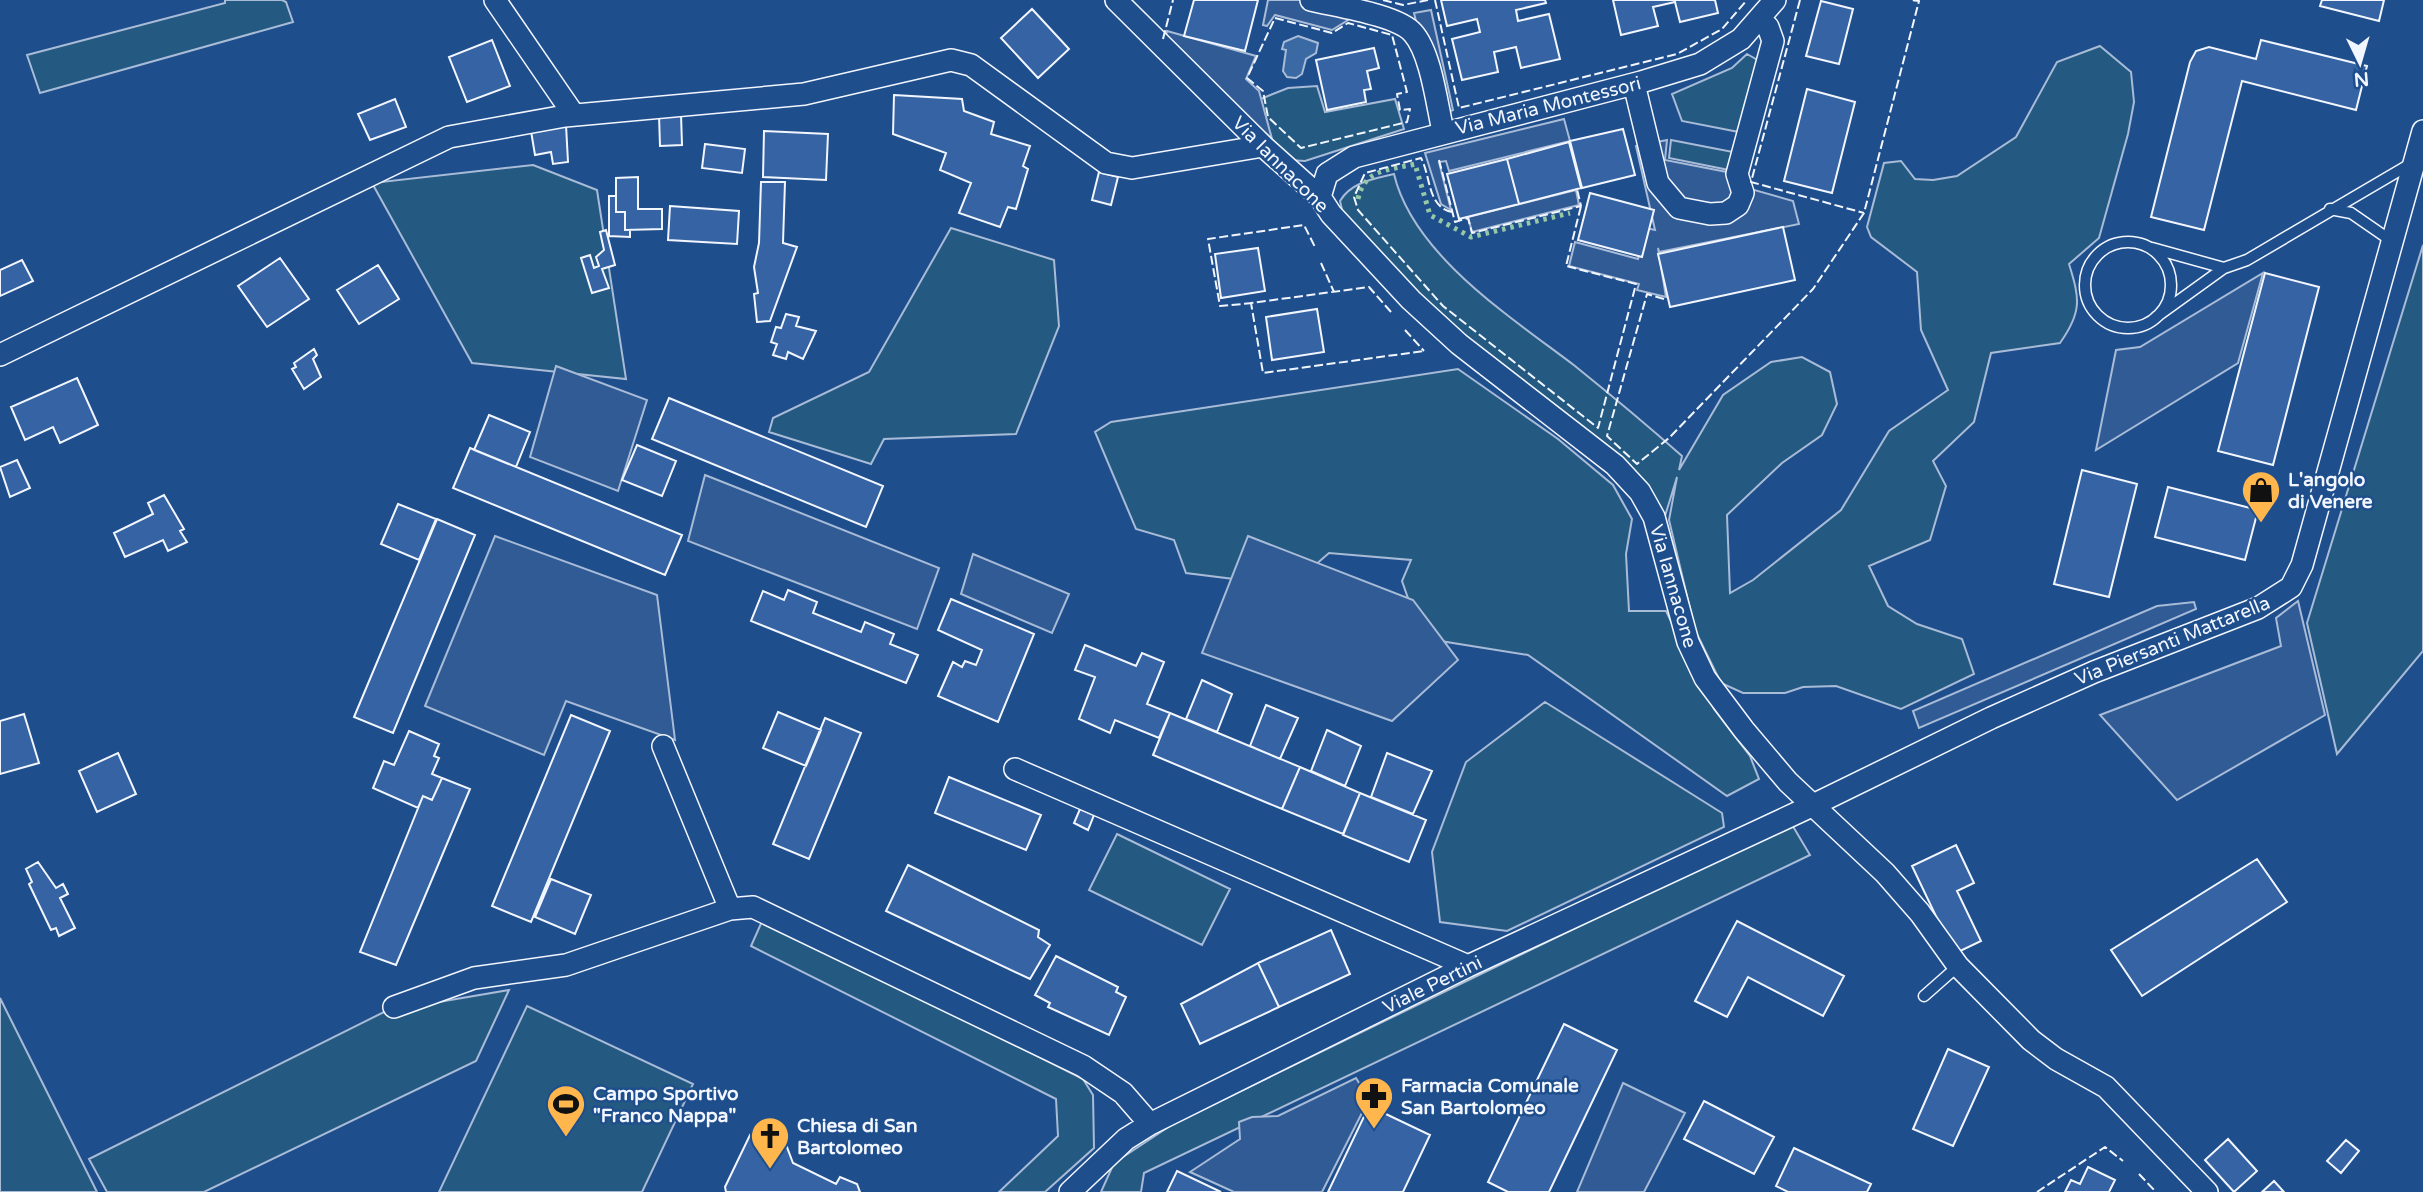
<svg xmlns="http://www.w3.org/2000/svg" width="2423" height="1192" font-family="'Varela Round',sans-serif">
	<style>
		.green { fill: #245a82; stroke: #a8bbd7; stroke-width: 2 }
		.parking { fill: #305b95; stroke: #a8bbd7; stroke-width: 2 }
		.water { fill: #3b69a3; stroke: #a8bbd7; stroke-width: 2 }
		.building { fill: #3563a3; stroke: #f2f6ff; stroke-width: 2 }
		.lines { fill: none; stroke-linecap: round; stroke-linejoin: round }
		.lane-casing { stroke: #f2f6ff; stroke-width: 13 }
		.street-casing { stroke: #f2f6ff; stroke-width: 24 }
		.lane { stroke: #1f4e8c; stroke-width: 10 }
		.street { stroke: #1f4e8c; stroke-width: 21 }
		.hedge { stroke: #97c8a6; stroke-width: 5; stroke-dasharray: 3.5 5; stroke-linecap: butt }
		.fence { stroke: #f2f6ff; stroke-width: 2; stroke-dasharray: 9 3.5; stroke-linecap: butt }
		.labels { text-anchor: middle; stroke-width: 5; stroke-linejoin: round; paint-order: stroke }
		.street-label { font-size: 19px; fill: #f2f6ff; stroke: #1f4e8c }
		.poi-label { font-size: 19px; font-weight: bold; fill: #f2f6ff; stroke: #1f4e8c; text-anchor: start }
	</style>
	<rect width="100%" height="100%" fill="#1f4e8c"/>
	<!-- green -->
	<path class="green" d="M225,0H282L286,2L293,22L40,93L27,55L225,3Z
		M2100,46L2131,72L2134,102L2128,134L2099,238L2069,264C2080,299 2082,312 2060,343L1991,353L1974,422L1933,461L1946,486L1930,540L1869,566L1888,606L1917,624L1962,639L1974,674L1901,709L1836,686L1803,687L1785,693H1743L1721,683L1695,630L1669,520L1677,477L1665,516L1629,476L1472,353L1343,214L1340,201C1351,182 1374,179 1394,174C1413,255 1512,318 1575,366C1611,395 1647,425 1682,456L1679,470L1723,395L1771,362L1802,357L1830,372L1837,404L1822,435L1782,463L1727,515L1730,593L1753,580L1841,510L1889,431L1948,390L1921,330L1917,272L1871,237L1867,227L1884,163L1901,161L1915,179L1933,180L1957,176L2016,137L2057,62Z
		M1747,54L1761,62L1744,133L1682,121L1672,94L1732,68Z
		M1317,86L1325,112L1395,99L1404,129L1305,161L1289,160L1270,140L1258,100L1288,88Z
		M1671,140L1733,152L1729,170L1669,158Z
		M533,165L597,190L626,379L472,363L372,183Z
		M951,228L1054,260L1059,326L1016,434L884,439L871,464L769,432L773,418L869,372Z
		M2423,245V651L2337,754L2307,623Z
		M1458,369L1558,439L1613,485L1632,519L1626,554L1629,611H1666L1714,709L1750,756L1759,779L1727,796L1528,655L1422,638L1402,581L1411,560L1329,553L1291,586L1186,573L1174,540L1136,529L1095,432L1111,422Z
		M1545,702L1722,813L1724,827L1507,931L1440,922L1432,852L1466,762Z
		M1791,823L1810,855L1144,1173L1141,1192H1101L1114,1163L1173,1124Z
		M1117,834L1230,889L1202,945L1089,890Z
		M763,919L1083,1079L1093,1095L1094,1148L1045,1192H999L1058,1136L1056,1099L751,946Z
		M509,990L476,1061L204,1192H107L89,1159L386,1011Z
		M0,998L97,1192H0Z
		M527,1006L693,1084L642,1192H439Z"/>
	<!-- parking -->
	<path class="parking" d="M1268,0H1336L1352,5L1348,20L1332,30L1275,15L1267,26L1263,25Z
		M1431,10L1453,110L1439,115L1414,13Z
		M1167,31L1256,56L1246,79L1259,91L1272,139L1165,40Z
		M1564,119L1570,141L1449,171L1446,161L1439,162L1451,210L1441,204L1425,153Z
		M1667,140L1665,160L1737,174L1747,188L1793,201L1799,224L1659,252L1658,248L1666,297L1637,290L1639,284L1569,266L1575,242L1638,259L1646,228L1655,230L1636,146Z
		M1576,190L1579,205L1472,232L1468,217Z
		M2263,273L2238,363L2096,450L2116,350L2140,347Z
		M556,366L647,400L618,491L530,457Z
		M705,475L939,568L917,629L688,541Z
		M495,536L657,595L675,740L566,701L544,755L425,706Z
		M1248,536L1413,600L1458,660L1392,721L1202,653Z
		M973,554L1069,594L1052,633L961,594Z
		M2298,601L2325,715L2177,800L2100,715L2281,646L2276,618Z
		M2194,602L2196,609L1919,728L1913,711L2157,606Z
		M1356,1078L1369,1099L1322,1192H1234L1190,1172L1240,1139L1239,1122L1252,1117L1278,1116Z
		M1623,1083L1685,1113L1644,1192H1577Z"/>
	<!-- water -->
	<path class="water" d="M1298,36L1318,43L1316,53L1306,59L1302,74L1296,78L1287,77L1283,71L1286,50L1282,49L1284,42Z"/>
	<!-- building -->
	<path class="building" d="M1194,0H1258L1245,51L1184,36Z
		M1441,0H1545L1546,3L1516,10L1518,21L1549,14L1560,59L1521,68L1516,47L1494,52L1498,72L1462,80L1452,39L1480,32L1477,19L1447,26Z
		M1613,0H1715L1718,13L1680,22L1675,2L1653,7L1658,26L1621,35Z
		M2322,0H2384L2379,21L2320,6Z
		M1821,1L1853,9L1839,64L1806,56Z
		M1032,9L1069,49L1038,78L1001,38Z
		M492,40L510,86L467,102L449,57Z
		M2261,40L2367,66L2356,110L2242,81L2204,230L2151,217L2190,62L2196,51L2209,47L2256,59Z
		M1374,48L1379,68L1367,71L1371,89L1364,90L1366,102L1327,110L1316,60Z
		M1807,89L1855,102L1832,193L1784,181Z
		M894,95L962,99L964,111L994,122L991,134L1030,146L1023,166L1028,169L1016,209L1008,207L1000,227L959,213L971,183L940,170L946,153L893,134Z
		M395,99L406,127L370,140L358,114Z
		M681,114L682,145L660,146L659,115Z
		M566,125L568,162L553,164L551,152L535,155L531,131Z
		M1623,129L1635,175L1582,188L1570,141Z
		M764,131L828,134L826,180L763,177Z
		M1569,142L1581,188L1519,204L1507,159Z
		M705,144L745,149L742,173L702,168Z
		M1507,159L1519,204L1459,219L1447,174Z
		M1099,172L1118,177L1111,205L1092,200Z
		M638,177V209H662V229L625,230V212H616V178Z
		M761,182H785L783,243L797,247L770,321L757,322L754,294L758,293L754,267L759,243Z
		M1590,193L1654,210L1642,257L1578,240Z
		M609,196H616V212H625V230H630V237L609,236Z
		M670,206L739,211L737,244L668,240Z
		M1783,227L1795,280L1670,307L1658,254Z
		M606,230L615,265L602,269L609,288L592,293L581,258L590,255L594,268L599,266L596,257L604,250L600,232Z
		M1258,248L1265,291L1221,298L1215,254Z
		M280,258L309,299L267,327L238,286Z
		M22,260L33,281L0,296V270Z
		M378,265L399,299L359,324L337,290Z
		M2265,273L2319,287L2273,465L2218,451Z
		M1317,309L1324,352L1272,360L1266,317Z
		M786,314L799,317L796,326L816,331L803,359L788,352L786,359L773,355L777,344L771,342L776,327L781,328Z
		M314,349L317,355L313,359L321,377L304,389L292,369L296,367L294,363Z
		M77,378L98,425L60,443L53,427L25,440L11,407Z
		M669,398L883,486L866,527L652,439Z
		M489,415L530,432L516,467L474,450Z
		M637,445L676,461L662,496L622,480Z
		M470,448L682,535L665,575L453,488Z
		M17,460L30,488L10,497L0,467Z
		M2082,470L2137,484L2109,597L2054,584Z
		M2168,487L2258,510L2245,560L2155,537Z
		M164,495L184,529L180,531L187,542L168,551L163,540L125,557L114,533L153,514L148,503Z
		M398,504L436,519L419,560L381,544Z
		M437,519L475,535L393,733L354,717Z
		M788,590L817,602L813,613L861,632L865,622L894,634L890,644L918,655L906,683L751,621L763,591L784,600Z
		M951,599L1034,634L998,722L938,696L953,662L962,667L965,661L976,665L982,650L938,630Z
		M1085,645L1136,666L1142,653L1164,662L1147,704L1170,713L1159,738L1115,720L1110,733L1079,719L1095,677L1075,670Z
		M1202,680L1232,694L1217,732L1186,719Z
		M1266,705L1298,718L1280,759L1250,746Z
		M778,712L821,730L806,766L763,748Z
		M1170,713L1300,767L1282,809L1153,755Z
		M24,714L39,763L0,774V721Z
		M571,715L610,731L531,922L492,906Z
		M825,718L861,733L809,859L773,844Z
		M1327,730L1361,746L1345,786L1311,771Z
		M409,731L439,744L434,756L439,758L432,774L442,778L432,800L423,796L418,808L373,788L384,761L394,765Z
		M118,753L136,794L97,812L79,771Z
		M1387,753L1432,771L1413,814L1371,797Z
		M1300,767L1360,793L1343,834L1282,809Z
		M949,777L1041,815L1026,850L935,813Z
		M442,778L470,789L396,965L360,952L423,796L432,800Z
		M1360,793L1426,820L1409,862L1343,835Z
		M1080,809L1094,815L1088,830L1074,823Z
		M1956,845L1974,883L1957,891L1981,941L1954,954L1912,866Z
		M2257,859L2287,902L2142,996L2111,950Z
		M38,862L56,888L63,884L68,894L60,898L75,928L59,936L56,928L51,930L29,884L32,882L26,869Z
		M908,865L1039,930L1038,937L1050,945L1030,979L886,911Z
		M551,879L591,895L575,934L535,917Z
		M1737,921L1844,976L1823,1016L1748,977L1727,1017L1695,1001Z
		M1331,930L1350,974L1279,1007L1258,963Z
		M1056,956L1118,987L1116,992L1126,997L1109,1035L1048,1007L1050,1003L1035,995Z
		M1258,963L1279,1007L1200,1044L1181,1004Z
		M1564,1024L1617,1050L1549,1192H1508L1488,1182Z
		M1948,1049L1989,1067L1953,1146L1913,1129Z
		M1704,1101L1774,1137L1754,1174L1684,1139Z
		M1369,1106L1430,1135L1403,1192H1328Z
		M750,1135L774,1145L785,1142L793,1163L836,1184L840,1177L857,1184L860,1192H726L725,1187Z
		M2228,1139L2257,1171L2234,1192L2205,1160Z
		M2346,1140L2359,1151L2341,1173L2327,1161Z
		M1794,1148L1871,1184L1867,1192H1788L1776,1186Z
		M2088,1167L2115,1180L2109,1192H2065L2071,1180L2080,1184Z
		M1177,1171L1221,1192H1167Z
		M2274,1181L2284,1192H2262Z"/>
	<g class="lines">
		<!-- lane casing -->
		<g class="lane-casing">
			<path id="lane" d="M2330,209L2351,213L2393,242
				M2085 285a43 43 0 1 1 86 0a43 43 0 1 1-86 0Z
				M2152,248L2224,268
				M2156,317L2224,268L2247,260L2412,163
				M1924,996L1958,966"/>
		</g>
		<!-- street casing -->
		<g class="street-casing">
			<path id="street" d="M495,0L574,115
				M1116,0L1263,146L1320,197L1331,214L1411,300L1459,344L1615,465L1640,492L1654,517L1688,642L1705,678L1744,730L1788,782L1885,873L1920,913L1958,966L2031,1040L2056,1059L2106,1087L2207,1192
				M1311,0C1335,6 1398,15 1413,33C1431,53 1437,105 1443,131
				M1634,84L1658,183L1679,208L1710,214L1726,213L1738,205L1743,193L1737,174L1773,41L1768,27L1760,20
				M1320,197L1327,174L1354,157L1641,82L1700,64L1741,39L1775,0
				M0,355L449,137L565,116L804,94L951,60L971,65L1106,163L1132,168L1263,146
				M663,746L730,909
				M1015,769L1468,966
				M394,1007L474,978L566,965L730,909L753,907L1083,1066L1123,1093L1150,1124
				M1070,1192L1126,1139L1150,1124L1468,966L1803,810L1991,718L2094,672L2258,608L2291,587L2302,565L2423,131"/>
		</g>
		<!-- lane -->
		<use href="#lane" class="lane"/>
		<!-- street -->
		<use href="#street" class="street"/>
		<!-- hedge -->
		<path class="hedge" d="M1358,199C1364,169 1389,170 1415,164L1430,215L1471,237L1570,213"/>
		<!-- fence -->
		<path class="fence" d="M1383,0L1403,5L1428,0
			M1435,0L1459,108L1677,54L1722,29L1747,0
			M1800,0L1751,182L1864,213
			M1275,18L1332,33L1348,23L1392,35L1407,92L1397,94L1400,110L1410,109L1407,122L1301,148L1268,117L1263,91L1247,78Z
			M1163,39L1173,0
			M1439,160L1455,222L1468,218L1472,233L1581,206L1577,189
			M1452,212C1427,207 1431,176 1421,158L1365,173L1354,197L1358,210L1443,306L1598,428L1636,284L1566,266L1581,206
			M1321,263L1334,292
			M1664,299L1647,294L1607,436L1637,464L1669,438L1813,289L1864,213L1919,1L1911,0
			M1253,303L1220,306L1208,239L1304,225L1315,247
			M1391,312L1369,287L1251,303L1263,373L1424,351
			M1405,330L1424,351
			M2139,1174L2156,1192
			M2037,1192L2105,1147L2123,1161"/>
	</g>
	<!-- icons -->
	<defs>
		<g id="shop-pin" transform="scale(2.0125)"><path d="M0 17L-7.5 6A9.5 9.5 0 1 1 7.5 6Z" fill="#ffb74d" stroke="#1f4e8c"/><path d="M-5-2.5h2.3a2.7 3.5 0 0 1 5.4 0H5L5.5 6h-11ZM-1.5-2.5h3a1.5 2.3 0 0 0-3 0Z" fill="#111"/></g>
		<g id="pharmacy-pin" transform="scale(2.0125)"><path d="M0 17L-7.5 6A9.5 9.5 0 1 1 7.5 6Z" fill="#ffb74d" stroke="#1f4e8c"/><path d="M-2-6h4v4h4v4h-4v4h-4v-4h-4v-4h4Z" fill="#111"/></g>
		<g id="stadium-pin" transform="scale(2.0125)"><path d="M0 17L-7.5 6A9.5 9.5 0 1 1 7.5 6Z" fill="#ffb74d" stroke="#1f4e8c"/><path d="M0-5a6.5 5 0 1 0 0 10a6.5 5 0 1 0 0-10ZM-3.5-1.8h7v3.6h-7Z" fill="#111"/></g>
		<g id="church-pin" transform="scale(2.0125)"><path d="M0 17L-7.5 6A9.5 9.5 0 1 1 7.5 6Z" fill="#ffb74d" stroke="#1f4e8c"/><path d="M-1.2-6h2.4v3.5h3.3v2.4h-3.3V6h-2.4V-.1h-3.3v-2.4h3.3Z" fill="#111"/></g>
	</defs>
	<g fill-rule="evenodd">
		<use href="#shop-pin" x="2261" y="490"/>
		<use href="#pharmacy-pin" x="1374" y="1096"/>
		<use href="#stadium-pin" x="566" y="1104"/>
		<use href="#church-pin" x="770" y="1136"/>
	</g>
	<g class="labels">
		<!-- street labels -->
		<g class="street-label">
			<text transform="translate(1548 105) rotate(-14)" y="7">Via Maria Montessori</text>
			<text transform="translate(1281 164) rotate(45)" y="7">Via Iannacone</text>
			<text transform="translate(1674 586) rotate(74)" y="7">Via Iannacone</text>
			<text transform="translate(2172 640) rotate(-22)" y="7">Via Piersanti Mattarella</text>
			<text transform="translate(1432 984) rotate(-26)" y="7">Viale Pertini</text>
		</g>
		<!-- poi labels -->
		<g class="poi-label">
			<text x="2288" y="486">L'angolo<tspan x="2288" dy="22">di Venere</tspan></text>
			<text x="1401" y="1092">Farmacia Comunale<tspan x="1401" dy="22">San Bartolomeo</tspan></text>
			<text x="593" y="1100">Campo Sportivo<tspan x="593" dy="22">"Franco Nappa"</tspan></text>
			<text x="797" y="1132">Chiesa di San<tspan x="797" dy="22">Bartolomeo</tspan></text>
		</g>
	</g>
	<!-- north arrow -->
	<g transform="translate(2360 63) rotate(175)" stroke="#1f4e8c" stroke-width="5" paint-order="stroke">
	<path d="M0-5L12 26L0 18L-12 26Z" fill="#f2f6ff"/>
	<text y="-10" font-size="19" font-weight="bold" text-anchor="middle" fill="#f2f6ff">N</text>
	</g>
</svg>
